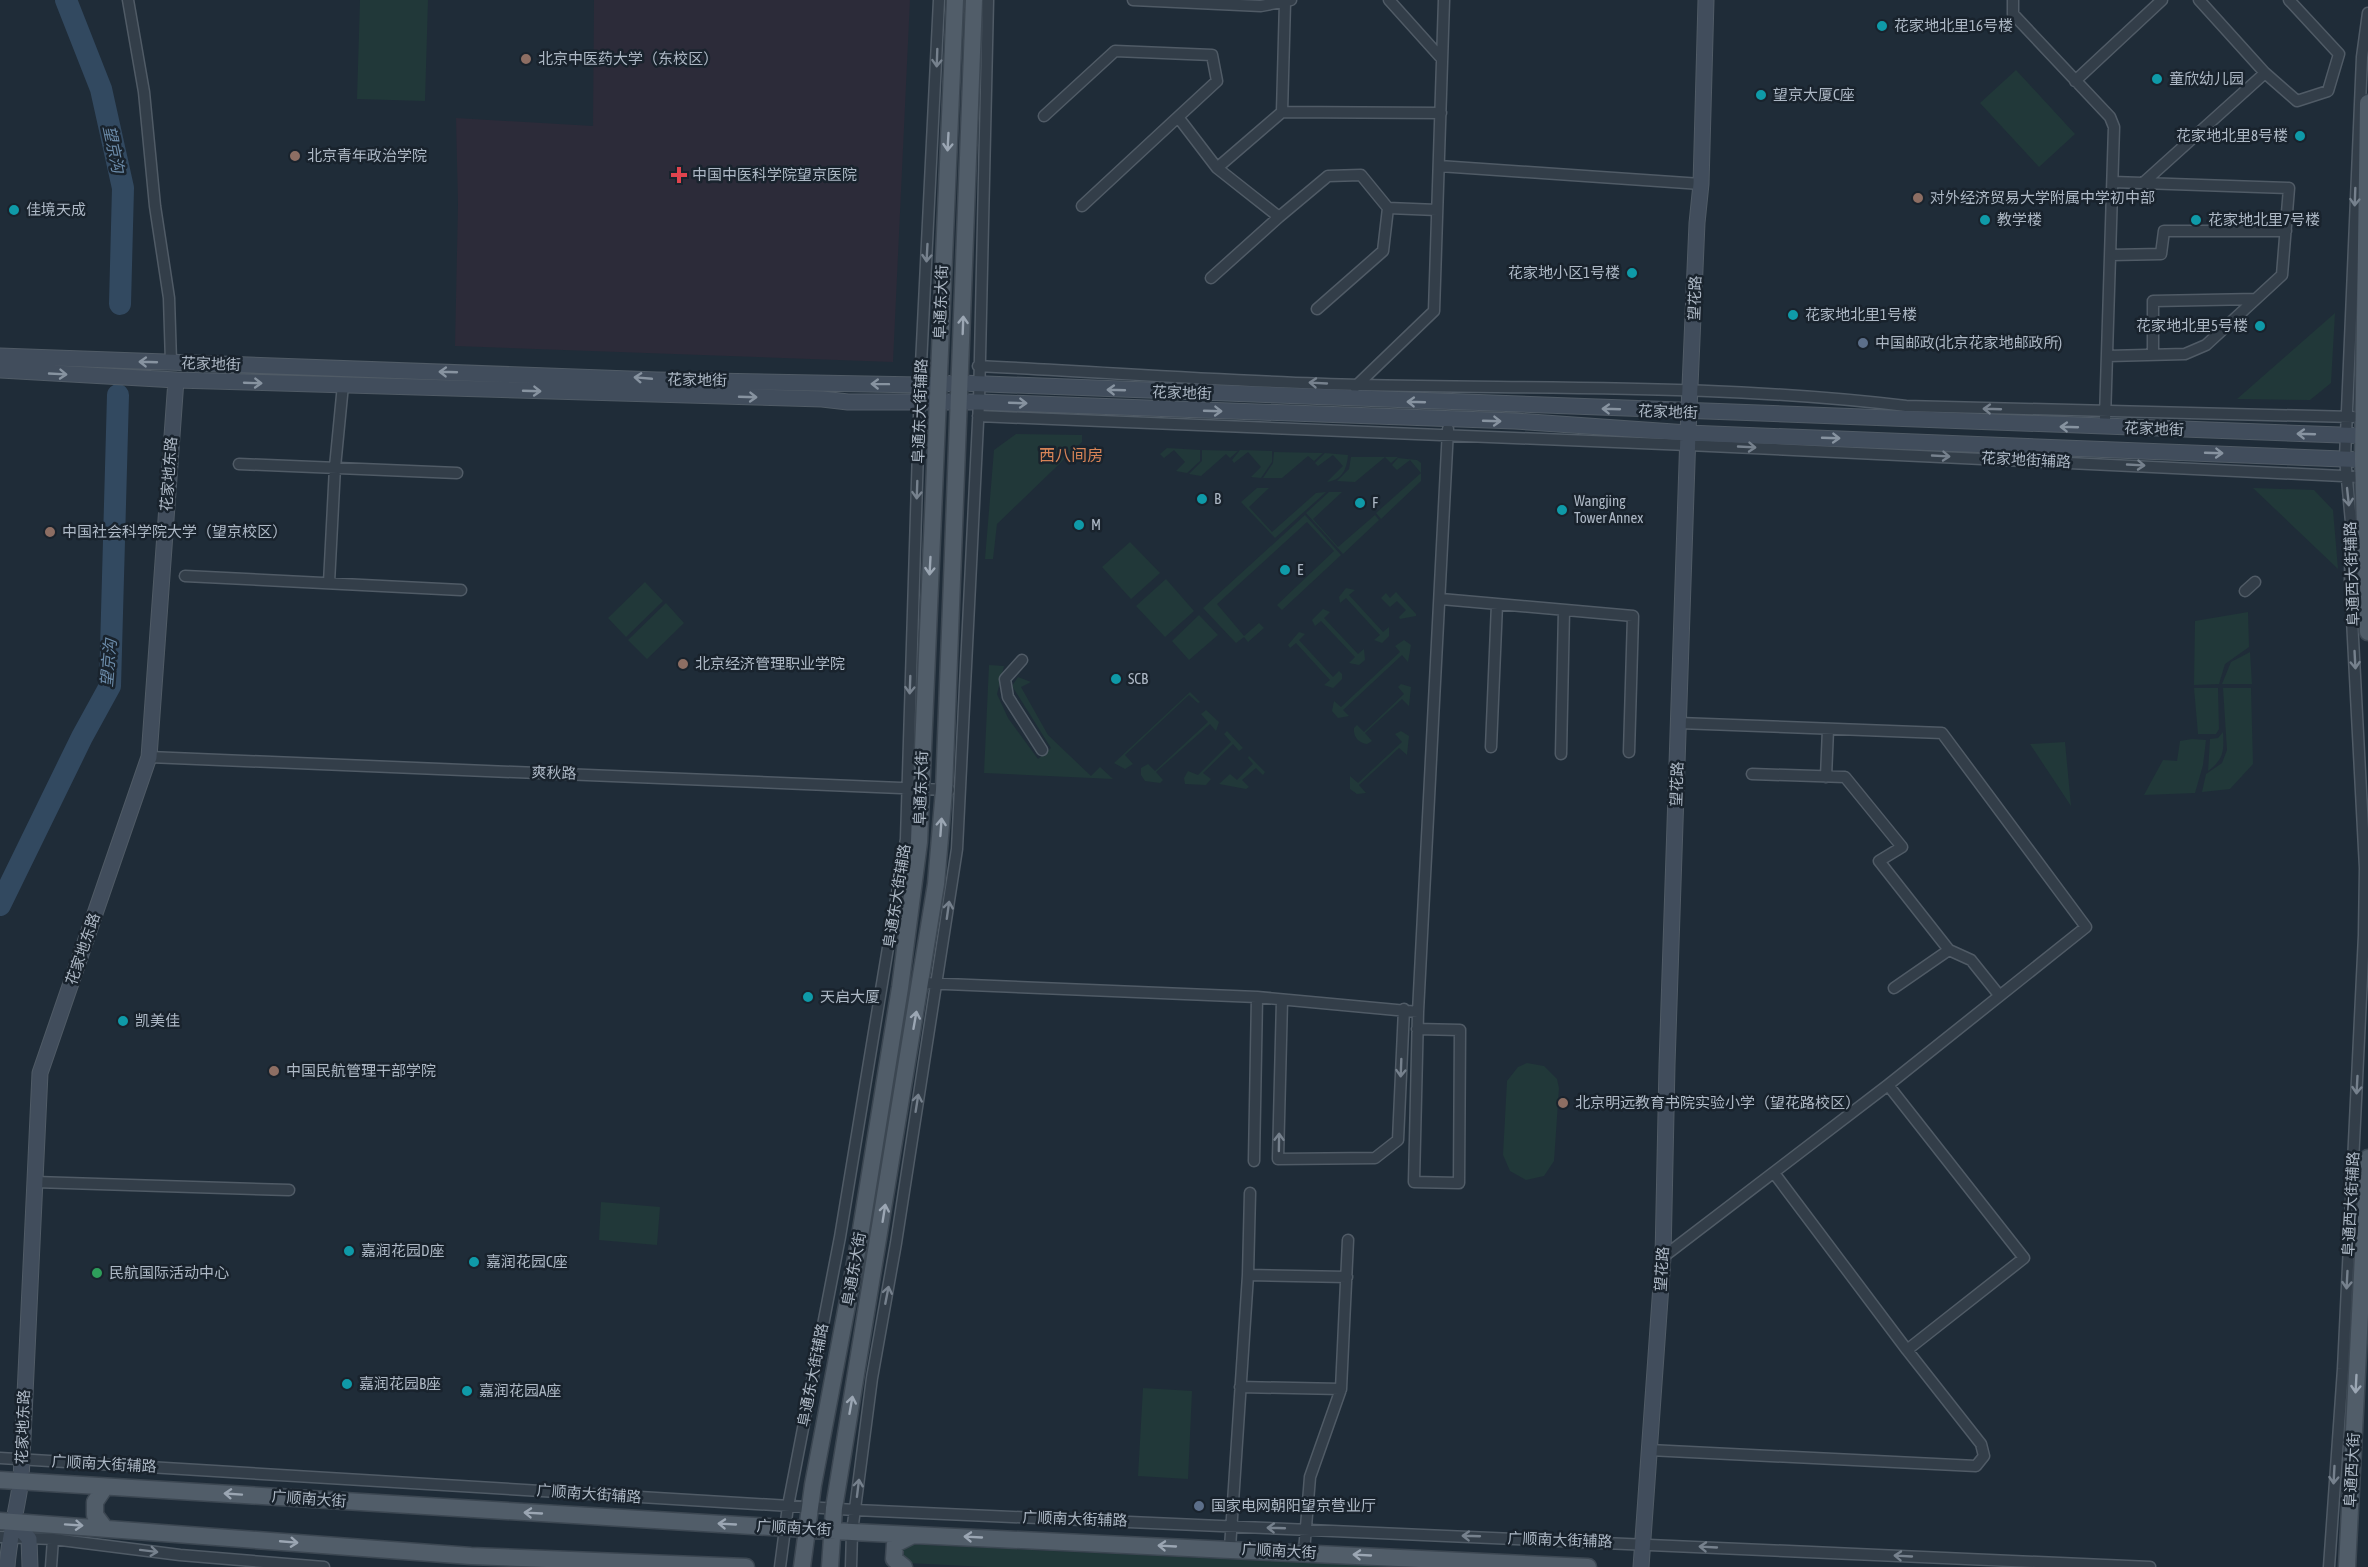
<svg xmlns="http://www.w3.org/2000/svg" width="2368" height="1567" font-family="'Asap Condensed','Noto Sans SC',sans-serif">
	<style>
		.medical { fill: #2c2b39 }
		.green { fill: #213839 }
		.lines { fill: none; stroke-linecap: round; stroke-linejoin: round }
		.river { stroke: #324960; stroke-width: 22 }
		.street-casing { stroke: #505b66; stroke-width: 13 }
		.secondary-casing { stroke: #505b66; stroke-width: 17 }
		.primary-casing { stroke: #3c4752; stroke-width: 19 }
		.street { stroke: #333e49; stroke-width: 10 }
		.secondary { stroke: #414d5c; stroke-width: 15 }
		.primary { stroke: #515d69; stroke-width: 16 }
		.oneway { stroke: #76818d }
		.oneway2 { stroke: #9ba6b3 }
		.oneway3 { stroke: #8793a0 }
		.culture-dot { fill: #0f9aa8; stroke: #19232d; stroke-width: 2 }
		.education-dot { fill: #8d6e63; stroke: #19232d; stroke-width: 2 }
		.health-dot { fill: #e0444e; stroke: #19232d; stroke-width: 2 }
		.service-dot { fill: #5c6f8a; stroke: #19232d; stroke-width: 2 }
		.leisure-dot { fill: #2e9e5b; stroke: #19232d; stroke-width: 2 }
		.labels { text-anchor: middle; stroke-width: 5; stroke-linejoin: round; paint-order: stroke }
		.poi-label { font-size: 15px; fill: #adb8c5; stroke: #19232d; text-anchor: start }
		.street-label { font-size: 15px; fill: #adb8c5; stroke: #19232d }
		.water-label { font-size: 16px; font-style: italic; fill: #6c8caa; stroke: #19232d }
		.neighbourhood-label { font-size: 16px; fill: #d78457; stroke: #19232d }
	</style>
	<rect width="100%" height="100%" fill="#1f2c38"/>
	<!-- medical -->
	<path class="medical" d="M594,0H910L893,362L455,346L458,205L456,118L593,126Z"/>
	<!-- green -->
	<path class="green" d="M360,0H428L425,101L357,99Z
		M2016,70L2075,134L2039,167L1980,103Z
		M2335,313L2331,383L2310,400L2237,399Z
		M1016,434L1082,435V442L997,524L993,559H985L994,450Z
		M1167,448L1200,450V461L1187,473L1176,471L1185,462L1174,450L1164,458L1160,454Z
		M1202,450L1238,451L1230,458L1226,454L1201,476L1189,474L1202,461Z
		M1240,450L1272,451V462L1261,478L1251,477L1261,467L1248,452L1234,463L1232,460Z
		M1274,452L1323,453L1314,461L1308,456L1282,478H1263L1273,463Z
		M1325,453L1348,455C1347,469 1342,480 1327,482L1343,466L1333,455L1318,466L1315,463Z
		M1351,457H1398L1391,463L1385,457L1355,482L1337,481L1349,469Z
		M1398,458L1417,460L1421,463V481L1381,519L1376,513L1421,473L1410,460L1397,470L1392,465Z
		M1257,488H1269L1249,507L1272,532L1316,493L1326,492L1275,538L1241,502Z
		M2253,488L2314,490L2333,510L2338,569Z
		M1329,492H1342L1313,519L1338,547L1375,515L1379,520L1343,554L1306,513Z
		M1305,515L1341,555L1282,610L1277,605L1334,551L1307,522L1217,604L1244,636L1259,623L1264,628L1248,642L1244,637L1236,643L1203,608Z
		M1130,542L1160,573L1131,599L1102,567Z
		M1166,579L1194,611L1165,637L1136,606Z
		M645,582L663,601L626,637L608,618Z
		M1346,588L1355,590L1349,595L1383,632L1389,627V636L1382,643L1374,640L1380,635L1346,598L1340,603L1339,597Z
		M1396,592L1416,614V616L1400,619L1399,617L1406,610L1397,601L1390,607L1381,598L1386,593L1390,598Z
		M666,603L684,623L647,659L628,640Z
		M1323,609L1330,612L1324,618L1358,654L1364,649L1365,660L1359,665L1349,663L1355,657L1321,621L1315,626L1312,620Z
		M2248,612L2249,647L2225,664L2219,684L2194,685L2195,621Z
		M1199,615L1218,635L1189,660L1172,641Z
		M1299,632L1305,634L1299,640L1333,677L1339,671L1342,674V679L1333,688L1324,685L1330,680L1296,643L1290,648L1288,645Z
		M1404,640L1411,645L1408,662L1402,655L1343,710L1349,716L1338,718L1332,711L1334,701L1341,707L1400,652L1395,646Z
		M2250,652L2252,684H2222L2231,662Z
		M989,665L1004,666L997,694L1008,718L1038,759L1051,748L1012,686L1018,677L1031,682L1021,687L1048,735L1091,776L1100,767L1113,779L984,773Z
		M1401,684L1411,687L1409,706L1402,699L1365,733L1372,741L1367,744C1359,743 1353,737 1354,728L1357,725L1364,732L1404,694L1398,687Z
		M2194,688H2218L2219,729L2216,734H2198Z
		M2223,688H2251L2253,764L2230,789L2202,792L2206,774L2222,763L2227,750Z
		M1190,692L1200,702L1198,703L1189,695L1125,755L1133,764L1125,769L1114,763Z
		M1206,710L1219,722L1216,731L1210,724L1156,772L1163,780L1160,783L1145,781L1141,775V768L1148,764L1155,771L1208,722L1201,714Z
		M1227,731L1243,748L1239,751L1233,744L1203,773L1211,779L1206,785L1185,784L1184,778L1188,771L1198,775L1231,742L1224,734Z
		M1401,731L1409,736L1407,755L1399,748L1359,785L1366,793L1357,794L1350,789V776L1358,783L1402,742L1395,734Z
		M2223,732C2224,751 2224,759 2208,771L2210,739L2218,738Z
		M2192,739L2206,740L2203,765L2195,793L2144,795L2163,760L2177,761L2180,741Z
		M2065,742L2071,806L2030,744Z
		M1249,756L1265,772L1263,775L1256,768L1242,780L1249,787L1246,789L1219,784L1230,774L1237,780L1253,764L1248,758Z
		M1527,1063L1544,1066L1557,1079L1559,1088L1554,1161L1544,1176L1526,1180L1510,1171L1503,1155L1507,1081L1518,1067Z
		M601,1202L660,1207L657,1245L599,1240Z
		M1143,1388L1192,1391L1188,1479L1138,1476Z
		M905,1544L1397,1567H987L907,1563L901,1557Z"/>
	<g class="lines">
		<!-- river -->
		<path class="river" d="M66,0L101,89L123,188L120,304
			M0,905L82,737L110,686L118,395"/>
		<!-- street casing -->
		<g class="street-casing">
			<path id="street" d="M128,0L144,92L155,206L169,298L171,362
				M1133,0L1261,6L1291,0
				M1389,0L1442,59
				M2013,0V14L2110,117L2114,127L2105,419
				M2199,0L2265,73L2297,101L2328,91L2339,54L2289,0
				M2075,81L2162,0
				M1282,112L1285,2
				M1044,116L1115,51L1212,55L1217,81L1178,117
				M1439,166L1701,184
				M1217,168L1282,112L1441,113
				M2143,183L2265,73
				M1082,206L1178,117L1217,168L1279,217L1328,176L1361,175L1388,208L1437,210
				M2111,255L2161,254L2164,231H2286
				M1211,278L1279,217
				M1317,309L1383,251L1388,208
				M2153,354V301L2256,299
				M2108,356L2185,354L2206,345L2282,275L2289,188L2113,182
				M978,366C1106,372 1233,382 1361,385C1542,389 1725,384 1906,406L2353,417
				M1355,387L1434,311L1444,0
				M978,416L1688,445L2363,477
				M239,464L457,473
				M185,576L461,590
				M329,583L335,467L343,385
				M2245,591L2255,582
				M1441,599L1633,616L1629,752
				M1022,660L1005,679L1008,697L1042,750
				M1491,747L1497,604
				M1561,754L1564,610
				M149,757L949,790
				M1752,774L1845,777L1902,847L1879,861L1949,950L1971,960L1999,995
				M1826,777L1828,729
				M922,983L1257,997L1418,1012
				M1894,988L1949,950
				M1282,1000L1278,1159L1375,1158L1398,1140L1404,1009
				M1417,1029L1460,1030L1459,1183L1414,1182L1418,1012L1448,429
				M1254,1161L1257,997
				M1774,1173L1907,1350L2024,1258L1888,1085
				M35,1182L289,1190
				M1663,1257L1888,1085L2086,927L1942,733L1679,723
				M1248,1275L1347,1277
				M1240,1387L1341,1389
				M1649,1450L1976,1466L1984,1456L1981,1444L1907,1350
				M0,1458L855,1510L2150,1567
				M0,1537L53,1539L180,1555L324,1567
				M1230,1548L1248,1275L1250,1193
				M1304,1552L1310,1477L1341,1389L1348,1240
				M51,1567L53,1539
				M780,1567L788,1506L840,1237L906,839L920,385L939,0
				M851,1567L852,1532L872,1378L896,1243L957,849L979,402L988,0
				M2329,1567L2343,1369L2364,935L2365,868L2350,581L2351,522L2345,458L2362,57L2368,13"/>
		</g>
		<!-- secondary casing -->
		<g class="secondary-casing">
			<path id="secondary" d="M0,356L657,380L920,385L961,383L2368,436
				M0,370L176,380L822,399L848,402H979L1515,421L1688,433L2368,460
				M15,1521L29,1539L30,1567
				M7,1567C9,1537 17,1510 21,1480L40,1073L149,757L176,380
				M1641,1567L1663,1257L1667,1065L1688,433L1697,223L1701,184L1706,0"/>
		</g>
		<!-- primary casing -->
		<g class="primary-casing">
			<path id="primary" d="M2368,103L2363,459L2368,632
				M0,1480L852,1532L1588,1567
				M0,1521L471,1556L746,1567
				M104,1527L95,1515V1502L105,1487
				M802,1567L813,1485L859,1242L900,988L919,842L955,0
				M830,1567L834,1508L936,884L944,790L974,0
				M904,1567L894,1559L895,1544L913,1535
				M2347,1567L2368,1158"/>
		</g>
		<!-- street -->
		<use href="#street" class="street"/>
		<!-- secondary -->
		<use href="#secondary" class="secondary"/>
		<!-- primary -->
		<use href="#primary" class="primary"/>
	</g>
	<!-- one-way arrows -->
	<defs><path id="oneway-shaft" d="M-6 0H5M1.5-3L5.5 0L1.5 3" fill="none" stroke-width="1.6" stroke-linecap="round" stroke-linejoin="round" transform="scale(1.5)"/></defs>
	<g class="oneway">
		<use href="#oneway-shaft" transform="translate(937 58) rotate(92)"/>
		<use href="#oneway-shaft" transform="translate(2355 197) rotate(92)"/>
		<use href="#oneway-shaft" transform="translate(927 253) rotate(93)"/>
		<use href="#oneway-shaft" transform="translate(1318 383) rotate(-177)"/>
		<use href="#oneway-shaft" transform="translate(1992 409) rotate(-178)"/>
		<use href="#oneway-shaft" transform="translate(1747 447) rotate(3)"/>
		<use href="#oneway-shaft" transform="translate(1941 456) rotate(3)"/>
		<use href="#oneway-shaft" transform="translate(2136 465) rotate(3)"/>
		<use href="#oneway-shaft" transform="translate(917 490) rotate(92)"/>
		<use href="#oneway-shaft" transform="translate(2348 497) rotate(84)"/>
		<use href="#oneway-shaft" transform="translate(2355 660) rotate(87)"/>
		<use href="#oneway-shaft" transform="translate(910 685) rotate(92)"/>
		<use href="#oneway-shaft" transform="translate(948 910) rotate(-82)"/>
		<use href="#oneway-shaft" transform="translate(1401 1068) rotate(92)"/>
		<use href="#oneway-shaft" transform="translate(2357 1085) rotate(93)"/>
		<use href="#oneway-shaft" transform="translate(917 1103) rotate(-81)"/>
		<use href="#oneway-shaft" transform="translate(1279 1142) rotate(-89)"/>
		<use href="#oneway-shaft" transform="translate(2347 1280) rotate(93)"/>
		<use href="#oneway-shaft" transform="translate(887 1295) rotate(-79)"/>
		<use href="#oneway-shaft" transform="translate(2334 1475) rotate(93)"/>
		<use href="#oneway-shaft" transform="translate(858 1488) rotate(-83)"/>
		<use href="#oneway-shaft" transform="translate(1276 1528) rotate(-178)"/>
		<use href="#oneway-shaft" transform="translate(1471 1536) rotate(-178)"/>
		<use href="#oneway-shaft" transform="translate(1708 1547) rotate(-177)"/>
		<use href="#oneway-shaft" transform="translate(149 1551) rotate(7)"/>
		<use href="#oneway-shaft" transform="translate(1903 1556) rotate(-177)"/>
	</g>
	<g class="oneway2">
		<use href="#oneway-shaft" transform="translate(948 142) rotate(93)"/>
		<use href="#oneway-shaft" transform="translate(963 325) rotate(-88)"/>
		<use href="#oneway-shaft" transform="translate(930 566) rotate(93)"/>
		<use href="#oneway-shaft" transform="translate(941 827) rotate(-86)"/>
		<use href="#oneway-shaft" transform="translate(915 1020) rotate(-80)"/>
		<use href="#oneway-shaft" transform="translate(884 1213) rotate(-81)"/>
		<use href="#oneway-shaft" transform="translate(2356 1384) rotate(93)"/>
		<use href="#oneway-shaft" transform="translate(851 1405) rotate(-80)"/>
		<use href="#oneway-shaft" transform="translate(233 1494) rotate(-176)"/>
		<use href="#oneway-shaft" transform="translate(533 1513) rotate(-177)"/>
		<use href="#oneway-shaft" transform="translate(727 1524) rotate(-177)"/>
		<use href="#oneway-shaft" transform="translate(74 1525) rotate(4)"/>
		<use href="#oneway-shaft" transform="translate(973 1537) rotate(-177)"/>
		<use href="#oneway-shaft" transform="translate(289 1542) rotate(5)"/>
		<use href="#oneway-shaft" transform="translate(1167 1546) rotate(-177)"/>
		<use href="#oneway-shaft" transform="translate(1362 1555) rotate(-177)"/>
	</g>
	<g class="oneway3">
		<use href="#oneway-shaft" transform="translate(148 362) rotate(-178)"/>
		<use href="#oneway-shaft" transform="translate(448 372) rotate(-178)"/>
		<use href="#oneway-shaft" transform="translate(58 374) rotate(3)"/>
		<use href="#oneway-shaft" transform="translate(643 378) rotate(-175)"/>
		<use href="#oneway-shaft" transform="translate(253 383) rotate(2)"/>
		<use href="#oneway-shaft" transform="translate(880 384) rotate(-179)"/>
		<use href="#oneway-shaft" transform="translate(1116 390) rotate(-178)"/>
		<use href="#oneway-shaft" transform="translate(532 391) rotate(2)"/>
		<use href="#oneway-shaft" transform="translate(748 397) rotate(2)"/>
		<use href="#oneway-shaft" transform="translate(1416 402) rotate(-178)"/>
		<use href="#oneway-shaft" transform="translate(1018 403) rotate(2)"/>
		<use href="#oneway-shaft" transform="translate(1611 409) rotate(-178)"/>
		<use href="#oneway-shaft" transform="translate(1213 411) rotate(2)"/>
		<use href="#oneway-shaft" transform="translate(1492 421) rotate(2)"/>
		<use href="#oneway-shaft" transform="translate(2069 427) rotate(-178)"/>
		<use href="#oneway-shaft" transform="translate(2306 434) rotate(-178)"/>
		<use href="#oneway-shaft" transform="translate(1831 438) rotate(2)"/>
		<use href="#oneway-shaft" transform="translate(2214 453) rotate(2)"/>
	</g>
	<!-- markers -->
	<g class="culture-dot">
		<circle cx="1882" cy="26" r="6"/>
		<circle cx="2157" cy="79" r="6"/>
		<circle cx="1761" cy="95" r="6"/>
		<circle cx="2300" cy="136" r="6"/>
		<circle cx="14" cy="210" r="6"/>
		<circle cx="1985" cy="220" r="6"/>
		<circle cx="2196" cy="220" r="6"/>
		<circle cx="1632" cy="273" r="6"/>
		<circle cx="1793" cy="315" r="6"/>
		<circle cx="2260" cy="326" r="6"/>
		<circle cx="1202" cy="499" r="6"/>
		<circle cx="1360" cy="503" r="6"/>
		<circle cx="1562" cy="510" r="6"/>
		<circle cx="1079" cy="525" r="6"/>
		<circle cx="1285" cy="570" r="6"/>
		<circle cx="1116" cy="679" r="6"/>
		<circle cx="808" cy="997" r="6"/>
		<circle cx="123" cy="1021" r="6"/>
		<circle cx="349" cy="1251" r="6"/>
		<circle cx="474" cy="1262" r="6"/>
		<circle cx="347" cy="1384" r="6"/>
		<circle cx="467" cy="1391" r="6"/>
	</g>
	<g class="education-dot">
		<circle cx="526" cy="59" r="6"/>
		<circle cx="295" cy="156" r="6"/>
		<circle cx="1918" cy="198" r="6"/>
		<circle cx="50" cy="532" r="6"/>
		<circle cx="683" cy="664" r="6"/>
		<circle cx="274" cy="1071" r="6"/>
		<circle cx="1563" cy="1103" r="6"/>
	</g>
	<path class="health-dot" d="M676 166h6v6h6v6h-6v6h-6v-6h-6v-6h6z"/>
	<g class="service-dot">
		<circle cx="1863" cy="343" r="6"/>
		<circle cx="1199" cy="1506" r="6"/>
	</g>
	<circle class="leisure-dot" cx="97" cy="1273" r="6"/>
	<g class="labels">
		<!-- poi labels -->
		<g class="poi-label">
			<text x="1894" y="31">花家地北里16号楼</text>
			<text x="538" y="64">北京中医药大学（东校区）</text>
			<text x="2169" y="84">童欣幼儿园</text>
			<text x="1773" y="100">望京大厦C座</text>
			<text x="2288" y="141" text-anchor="end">花家地北里8号楼</text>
			<text x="307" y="161">北京青年政治学院</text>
			<text x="692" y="180">中国中医科学院望京医院</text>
			<text x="1930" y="203">对外经济贸易大学附属中学初中部</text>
			<text x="26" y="215">佳境天成</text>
			<text x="1997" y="225">教学楼</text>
			<text x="2208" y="225">花家地北里7号楼</text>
			<text x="1620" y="278" text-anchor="end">花家地小区1号楼</text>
			<text x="1805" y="320">花家地北里1号楼</text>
			<text x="2248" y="331" text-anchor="end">花家地北里5号楼</text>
			<text x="1875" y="348">中国邮政(北京花家地邮政所)</text>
			<text x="1214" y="504">B</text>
			<text x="1574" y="506">Wangjing<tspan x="1574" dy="17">Tower Annex</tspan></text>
			<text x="1372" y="508">F</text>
			<text x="1091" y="530">M</text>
			<text x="62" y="537">中国社会科学院大学（望京校区）</text>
			<text x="1297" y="575">E</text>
			<text x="695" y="669">北京经济管理职业学院</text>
			<text x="1128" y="684">SCB</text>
			<text x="820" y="1002">天启大厦</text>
			<text x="135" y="1026">凯美佳</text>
			<text x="286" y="1076">中国民航管理干部学院</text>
			<text x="1575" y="1108">北京明远教育书院实验小学（望花路校区）</text>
			<text x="361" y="1256">嘉润花园D座</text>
			<text x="486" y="1267">嘉润花园C座</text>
			<text x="109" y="1278">民航国际活动中心</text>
			<text x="359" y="1389">嘉润花园B座</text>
			<text x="479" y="1396">嘉润花园A座</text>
			<text x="1211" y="1511">国家电网朝阳望京营业厅</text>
		</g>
		<!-- street labels -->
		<g class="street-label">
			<text transform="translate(1695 298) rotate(-88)" y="5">望花路</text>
			<text transform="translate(941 302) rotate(-88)" y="5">阜通东大街</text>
			<text transform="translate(211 364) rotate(2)" y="5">花家地街</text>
			<text transform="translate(697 380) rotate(1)" y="5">花家地街</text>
			<text transform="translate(1182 393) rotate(2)" y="5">花家地街</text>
			<text transform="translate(920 411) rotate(-88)" y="5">阜通东大街辅路</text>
			<text transform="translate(1668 412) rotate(2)" y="5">花家地街</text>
			<text transform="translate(2154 429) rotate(2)" y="5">花家地街</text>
			<text transform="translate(2026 460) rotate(3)" y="5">花家地街辅路</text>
			<text transform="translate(169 474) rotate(-86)" y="5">花家地东路</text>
			<text transform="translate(2352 574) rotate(-92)" y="5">阜通西大街辅路</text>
			<text transform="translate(554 773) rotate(2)" y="5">爽秋路</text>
			<text transform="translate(1677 784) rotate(-88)" y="5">望花路</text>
			<text transform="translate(921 788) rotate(-88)" y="5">阜通东大街</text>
			<text transform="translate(897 896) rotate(-81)" y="5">阜通东大街辅路</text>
			<text transform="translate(83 949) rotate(-71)" y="5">花家地东路</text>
			<text transform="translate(2351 1204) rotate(-87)" y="5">阜通西大街辅路</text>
			<text transform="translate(854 1269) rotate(-80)" y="5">阜通东大街</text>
			<text transform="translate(1662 1269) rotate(-87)" y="5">望花路</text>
			<text transform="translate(813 1375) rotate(-79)" y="5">阜通东大街辅路</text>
			<text transform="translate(23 1427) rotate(-88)" y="5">花家地东路</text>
			<text transform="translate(104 1464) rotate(3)" y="5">广顺南大街辅路</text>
			<text transform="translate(2352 1470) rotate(-87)" y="5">阜通西大街</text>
			<text transform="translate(589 1494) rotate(4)" y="5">广顺南大街辅路</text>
			<text transform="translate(309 1499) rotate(4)" y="5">广顺南大街</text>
			<text transform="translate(1075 1519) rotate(2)" y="5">广顺南大街辅路</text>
			<text transform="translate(794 1528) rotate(3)" y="5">广顺南大街</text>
			<text transform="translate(1560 1540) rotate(2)" y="5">广顺南大街辅路</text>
			<text transform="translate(1279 1551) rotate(3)" y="5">广顺南大街</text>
		</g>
		<!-- water labels -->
		<g class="water-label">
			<text transform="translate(114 149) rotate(78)" y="6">望京沟</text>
			<text transform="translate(108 663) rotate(-85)" y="6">望京沟</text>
		</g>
		<!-- neighbourhood labels -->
		<g class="neighbourhood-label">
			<text x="1071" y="461">西八间房</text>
		</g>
	</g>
</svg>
